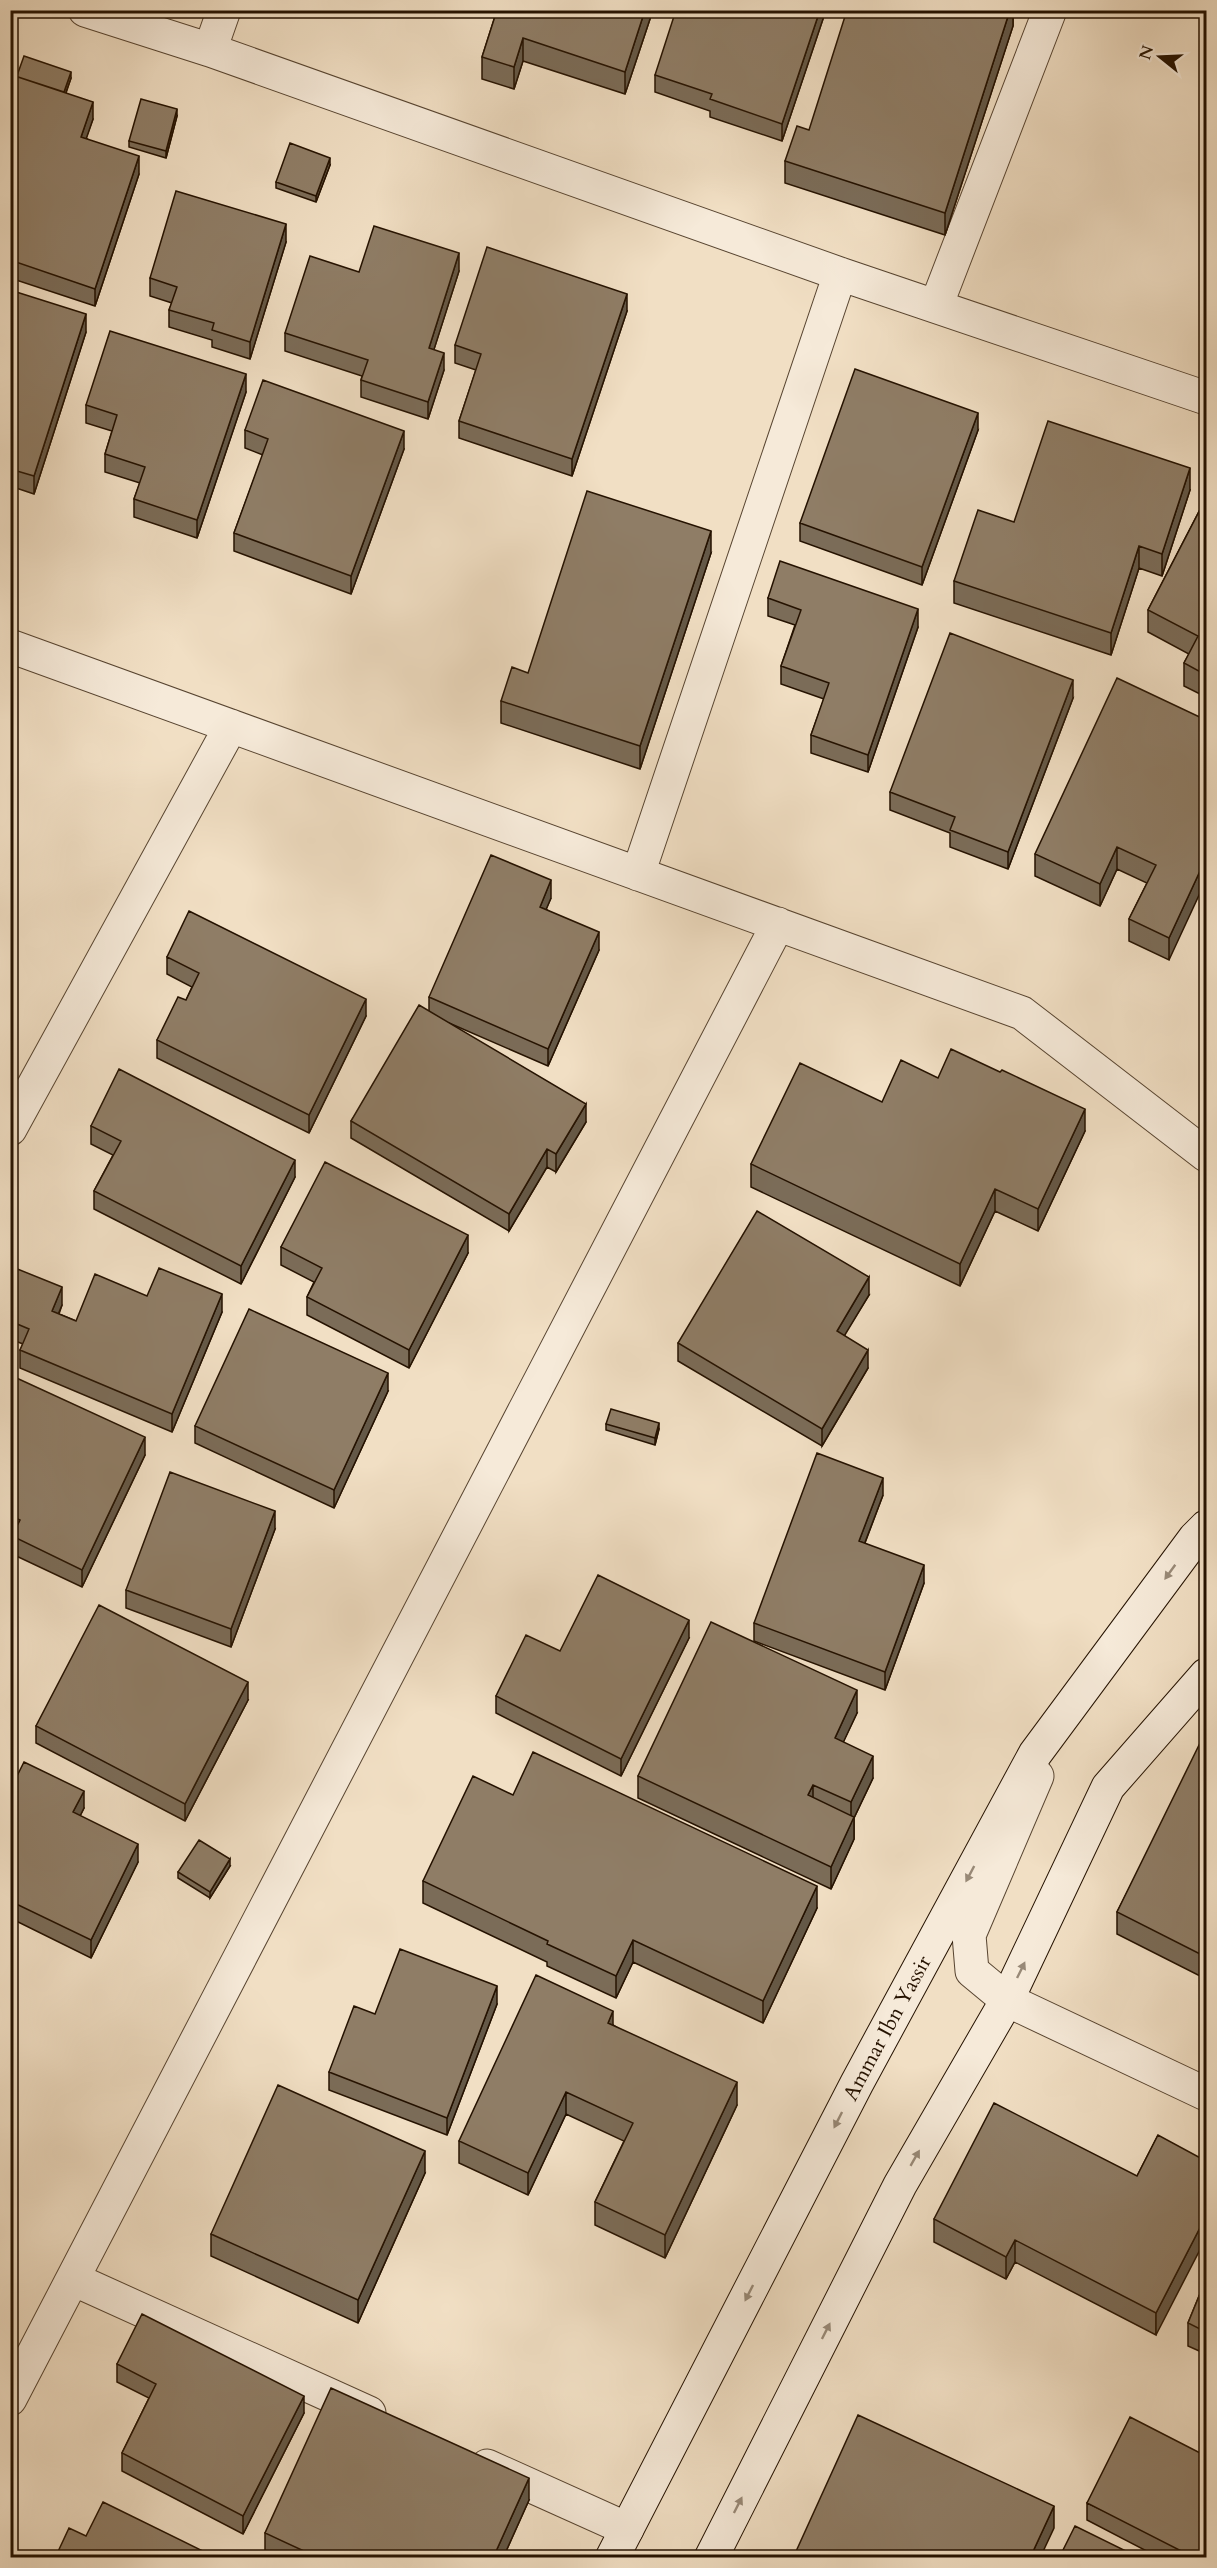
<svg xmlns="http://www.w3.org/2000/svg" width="1217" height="2568" font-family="Cardo,serif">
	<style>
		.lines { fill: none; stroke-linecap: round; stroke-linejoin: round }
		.street-casing { stroke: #584531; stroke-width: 35 }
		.secondary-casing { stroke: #251200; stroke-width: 35 }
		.street { stroke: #f6ead9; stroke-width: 33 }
		.secondary { stroke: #f6ead9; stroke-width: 33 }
		.wall { fill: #7b6c58; stroke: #251200; stroke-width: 1.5 }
		.shaded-wall { fill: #645847; stroke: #251200; stroke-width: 1.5 }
		.building { fill: #8f7d66; stroke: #251200; stroke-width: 1.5 }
		.oneway { fill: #988977 }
		.labels { text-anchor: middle; stroke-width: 5; stroke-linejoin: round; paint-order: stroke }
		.street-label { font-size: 21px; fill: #251200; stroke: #f6ead9 }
	</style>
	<rect width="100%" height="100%" fill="#f1dfc4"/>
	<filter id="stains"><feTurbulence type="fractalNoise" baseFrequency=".00333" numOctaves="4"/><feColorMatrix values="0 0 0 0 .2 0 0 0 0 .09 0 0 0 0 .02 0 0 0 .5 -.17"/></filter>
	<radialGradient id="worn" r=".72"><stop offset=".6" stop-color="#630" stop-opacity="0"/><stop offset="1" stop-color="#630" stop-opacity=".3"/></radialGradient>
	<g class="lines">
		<!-- street casing -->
		<g class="street-casing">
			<path id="street" d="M85,10L210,50L840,274L1206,398
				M210,50L224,10
				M936,306L1050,10
				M10,646L1022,1013L1206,1155
				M638,874L840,274
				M10,1129L231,726
				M1037,1776L969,1935L972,1971L1007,2000L1206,2094
				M73,2279L369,2413
				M10,2399L778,924
				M487,2466L627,2529"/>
		</g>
		<!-- secondary casing -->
		<g class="secondary-casing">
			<g id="secondary">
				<path id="s1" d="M612,2558L857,2083L1035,1754L1195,1538L1206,1527"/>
				<path d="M711,2558L900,2185L1007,2000L1108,1787L1206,1675"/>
			</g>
		</g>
		<!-- street -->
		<use href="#street" class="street"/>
		<!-- secondary -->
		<use href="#secondary" class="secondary"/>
	</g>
	<!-- wall -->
	<path class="wall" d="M497,10H653L625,94L523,61L514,89L482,79V57Z
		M826,10L782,141L710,117V111L655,92V75Z
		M1013,10V26L945,235L785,183V161L809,130Z
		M71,78L66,93L93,119L86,138L139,174L95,306L10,278V98L14,84Z
		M177,116L166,158L129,147V141Z
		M330,165L316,202L276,188V182Z
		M286,242L250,359L212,347V340L169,327V310L172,303L150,296V278Z
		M459,271L434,349L444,370L428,419L361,397V380L362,376L285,351V333L359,272Z
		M10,290L86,332L34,494L10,486Z
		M627,311L572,476L459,438V421L476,370L455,363V345Z
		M246,392L197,538L134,517V499L140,483L105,472V454L112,431L86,423V405Z
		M245,430L404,449L351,594L234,551V533L263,455L245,448Z
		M978,430L922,585L800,541V523Z
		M1190,490L1162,576L1139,568L1111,655L954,603V581L1014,522Z
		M1206,498V697L1184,686V663L1189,654L1148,632V610Z
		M711,553L640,769L501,723V701L528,673Z
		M768,598L918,627L868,772L811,753V735L824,699L781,684V666L795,625L768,616Z
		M1073,698L1008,869L950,847V833L890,810V792Z
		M1206,720L1169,960L1129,941V919L1147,883L1117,869L1100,906L1035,876V854Z
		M551,898L546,909L599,950L548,1066L449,1023L586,1122L556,1172L547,1167L509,1231L351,1138V1121L429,1012V997Z
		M167,957L366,1016L309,1133L157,1058V1040L186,1000L192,987L167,974Z
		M938,1078L1085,1131L1038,1231L995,1211L960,1286L751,1187V1164L882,1102Z
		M91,1126L295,1177L241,1284L94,1209V1191L113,1155L91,1144Z
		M281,1247L468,1253L409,1368L307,1315V1297L314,1282L281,1265Z
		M10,1266L62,1305L59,1314L76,1321L147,1296L222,1312L172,1432L20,1368V1350L23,1344L10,1339Z
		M869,1295L844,1335L868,1368L822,1446L678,1361V1343Z
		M10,1375L145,1455L82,1587L12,1554V1536L13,1534L10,1533Z
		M388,1391L334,1508L195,1443V1426Z
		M606,1424L659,1429L655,1445L606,1430Z
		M883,1495L865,1543L924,1583L885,1690L754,1641V1623Z
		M275,1529L231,1647L126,1608V1590Z
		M689,1638L621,1776L496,1713V1696L560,1651Z
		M248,1700L185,1821L36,1743V1726Z
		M857,1713L843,1742L873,1778L854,1818V1839L831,1889L638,1798V1776Z
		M1206,1741V1979L1117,1934V1912Z
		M10,1790L84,1808L80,1816L138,1862L91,1958L10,1918Z
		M513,1795L817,1908L763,2023L633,1962L616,1998L547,1966V1962L423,1903V1881Z
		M230,1866L210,1898L178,1878V1872Z
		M497,2004L447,2135L329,2090V2072L375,2014Z
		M613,2025L737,2105L665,2258L595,2225V2202L624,2141L566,2114L528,2195L459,2163V2141Z
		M1158,2135L1156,2335L1015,2262L1006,2279L934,2242V2219L1137,2176Z
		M425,2173L358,2323L211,2256V2234Z
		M1206,2279V2354L1188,2346V2323Z
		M117,2364L304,2413L243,2534L122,2471V2453L149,2398L117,2382Z
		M529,2500L503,2558H271L265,2555V2533Z
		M1087,2503L1206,2558H1160L1087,2520Z"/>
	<!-- shaded-wall -->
	<path class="shaded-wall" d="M645,10H653L625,94V72Z
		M820,10H826L782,141V124Z
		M1010,10H1013V26L945,235V213Z
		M523,38V61L514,89V67Z
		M71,72V78L61,106V100Z
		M93,102V119L81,154V137Z
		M177,109V116L166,158V151Z
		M139,156V174L95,306V289Z
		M330,158V165L316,202V196Z
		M286,224V242L250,359V342Z
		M459,253V271L429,365V348Z
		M627,294V311L572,476V459Z
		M86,314V332L34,494V476Z
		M444,353V370L428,419V402Z
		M246,374V392L197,538V520Z
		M978,413V430L922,585V567Z
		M404,431V449L351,594V576Z
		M1190,468V490L1162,576V554Z
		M711,531V553L640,769V746Z
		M1139,546V568L1111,655V633Z
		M918,609V627L868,772V755Z
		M1073,680V698L1008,869V852Z
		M1117,847V869L1100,906V884Z
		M1206,858V880L1169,960V938Z
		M551,880V898L540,924V907Z
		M599,932V950L548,1066V1049Z
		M366,999V1016L309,1133V1115Z
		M586,1104V1122L556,1172V1154Z
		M1085,1109V1131L1038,1231V1209Z
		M547,1149V1167L509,1231V1214Z
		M295,1160V1177L241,1284V1266Z
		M995,1189V1211L960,1286V1264Z
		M468,1235V1253L409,1368V1350Z
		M869,1277V1295L837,1348V1331Z
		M62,1287V1305L52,1329V1311Z
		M222,1294V1312L172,1432V1414Z
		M868,1350V1368L822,1446V1429Z
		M388,1373V1391L334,1508V1490Z
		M659,1423V1429L655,1445V1438Z
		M145,1437V1455L82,1587V1570Z
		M883,1478V1495L859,1558V1541Z
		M275,1511V1529L231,1647V1629Z
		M924,1565V1583L885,1690V1672Z
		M689,1620V1638L621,1776V1759Z
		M248,1682V1700L185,1821V1804Z
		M857,1690V1713L835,1760V1738Z
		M873,1756V1778L854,1818V1839L831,1889V1867L851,1823V1802Z
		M813,1785V1807L808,1795Z
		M84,1791V1808L73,1830V1812Z
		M138,1844V1862L91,1958V1940Z
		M230,1859V1866L210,1898V1892Z
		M817,1886V1908L763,2023V2001Z
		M633,1940V1962L616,1998V1976Z
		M497,1986V2004L447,2135V2118Z
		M613,2011V2033L608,2023Z
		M737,2082V2105L665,2258V2235Z
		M566,2092V2114L528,2195V2173Z
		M425,2151V2173L358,2323V2300Z
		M1206,2216V2238L1156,2335V2313Z
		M1015,2240V2262L1006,2279V2257Z
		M304,2396V2413L243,2534V2516Z
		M529,2478V2500L503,2558H493Z
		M1054,2506V2528L1040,2558H1030Z
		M1206,2549V2558H1202Z"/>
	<!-- building -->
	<path class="building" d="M497,10H645L625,72L523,38L514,67L482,57Z
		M676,10H820L782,124L710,99L712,94L655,75Z
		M847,10H1010L945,213L785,161L797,126L809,130Z
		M24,56L71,72L64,92L18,77L15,84H14Z
		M18,77L93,102L81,137L139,156L95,289L10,260V98Z
		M141,99L177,109L166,151L129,141Z
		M290,143L330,158L316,196L276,182Z
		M176,191L286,224L250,342L212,330L214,323L169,310L177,287L150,278Z
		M374,226L459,253L429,348L444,353L428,402L361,380L368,360L285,333L310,256L359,272Z
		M487,247L627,294L572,459L459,421L481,354L455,345Z
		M10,290L86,314L34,476L10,469Z
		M110,331L246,374L197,520L134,499L145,467L105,454L117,415L86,405Z
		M855,369L978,413L922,567L800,523Z
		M263,380L404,431L351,576L234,533L268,439L245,430Z
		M1048,421L1190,468L1162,554L1139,546L1111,633L954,581L978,510L1014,522Z
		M587,491L711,531L640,746L501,701L512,667L528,673Z
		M1206,498V675L1184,663L1198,636L1148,610Z
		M780,561L918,609L868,755L811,735L829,683L781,666L801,610L768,598Z
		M950,633L1073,680L1008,852L950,830L955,817L890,792Z
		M1117,678L1206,720V858L1169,938L1129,919L1156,865L1117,847L1100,884L1035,854Z
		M491,855L551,880L540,907L599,932L548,1049L429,997Z
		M189,911L366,999L309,1115L157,1040L178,997L186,1000L199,973L167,957Z
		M419,1005L586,1104L556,1154L547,1149L509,1214L351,1121Z
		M951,1049L1000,1072L1002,1070L1085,1109L1038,1209L995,1189L960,1264L751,1164L800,1063L882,1102L901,1060L938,1078Z
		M119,1069L295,1160L241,1266L94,1191L121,1141L91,1126Z
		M325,1162L468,1235L409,1350L307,1297L322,1268L281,1247Z
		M757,1211L869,1277L837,1331L868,1350L822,1429L678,1343Z
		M10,1266L62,1287L52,1311L76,1321L95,1274L147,1296L159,1268L222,1294L172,1414L20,1350L29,1329L10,1321Z
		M249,1309L388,1373L334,1490L195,1426Z
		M10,1375L145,1437L82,1570L12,1536L20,1520L10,1515Z
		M611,1409L659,1423L655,1438L606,1424Z
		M817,1453L883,1478L859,1541L924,1565L885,1672L754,1623Z
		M170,1472L275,1511L231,1629L126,1590Z
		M598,1575L689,1620L621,1759L496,1696L526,1635L560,1651Z
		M99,1605L248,1682L185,1804L36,1726Z
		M711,1622L857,1690L835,1738L873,1756L851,1802L813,1785L808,1795L854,1817L831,1867L638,1776Z
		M1202,1739L1206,1741V1957L1117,1912Z
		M533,1752L817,1886L763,2001L633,1940L616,1976L547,1944L548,1941L423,1881L473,1776L513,1795Z
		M24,1762L84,1791L73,1812L138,1844L91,1940L10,1901V1790Z
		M199,1840L230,1859L210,1892L178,1872Z
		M400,1949L497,1986L447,2118L329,2072L354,2006L375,2014Z
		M536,1975L613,2011L608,2023L737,2082L665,2235L595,2202L633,2123L566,2092L528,2173L459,2141Z
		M278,2085L425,2151L358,2300L211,2234Z
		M994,2103L1137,2176L1158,2135L1206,2161V2216L1156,2313L1015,2240L1006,2257L934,2219Z
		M1206,2279V2332L1188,2323Z
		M142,2314L304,2396L243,2516L122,2453L156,2384L117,2364Z
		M331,2388L529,2478L493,2558H319L265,2533Z
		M858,2415L1054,2506L1030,2558H793Z
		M1130,2417L1206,2456V2549L1202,2558H1195L1087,2503Z
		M103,2502L213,2556L212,2558H55L69,2528L86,2536Z
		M1075,2526L1140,2558H1059Z"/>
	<!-- one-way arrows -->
	<defs><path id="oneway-solid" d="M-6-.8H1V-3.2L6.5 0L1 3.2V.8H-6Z" transform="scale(1.5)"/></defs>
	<g class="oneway">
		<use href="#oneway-solid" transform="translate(1170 1572) rotate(126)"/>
		<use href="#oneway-solid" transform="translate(970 1874) rotate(118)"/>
		<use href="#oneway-solid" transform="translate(1021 1970) rotate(-64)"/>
		<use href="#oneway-solid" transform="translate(838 2120) rotate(117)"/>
		<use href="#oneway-solid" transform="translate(915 2158) rotate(-60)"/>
		<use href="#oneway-solid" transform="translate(749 2293) rotate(117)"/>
		<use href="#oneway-solid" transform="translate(826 2331) rotate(-63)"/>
		<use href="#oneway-solid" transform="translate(738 2505) rotate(-63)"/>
	</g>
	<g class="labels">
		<!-- street labels -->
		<g class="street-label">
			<text dy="7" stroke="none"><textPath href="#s1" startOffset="597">Ammar Ibn Yassir</textPath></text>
		</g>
	</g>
	<!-- margin -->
	<rect width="1217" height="2568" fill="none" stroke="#f1dfc4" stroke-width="36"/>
	<rect x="12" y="12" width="1193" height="2544" fill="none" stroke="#251200" stroke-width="3"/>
	<rect x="18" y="18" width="1181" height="2532" fill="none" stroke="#251200" stroke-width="1.5"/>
	<!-- north arrow -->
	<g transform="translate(1160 57) rotate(288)" stroke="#f6ead9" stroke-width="4.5" paint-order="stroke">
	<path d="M0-4.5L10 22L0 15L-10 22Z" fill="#251200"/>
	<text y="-9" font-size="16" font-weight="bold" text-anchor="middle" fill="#251200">N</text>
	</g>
	<rect width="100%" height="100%" filter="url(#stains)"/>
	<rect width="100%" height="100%" fill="url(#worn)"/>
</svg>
